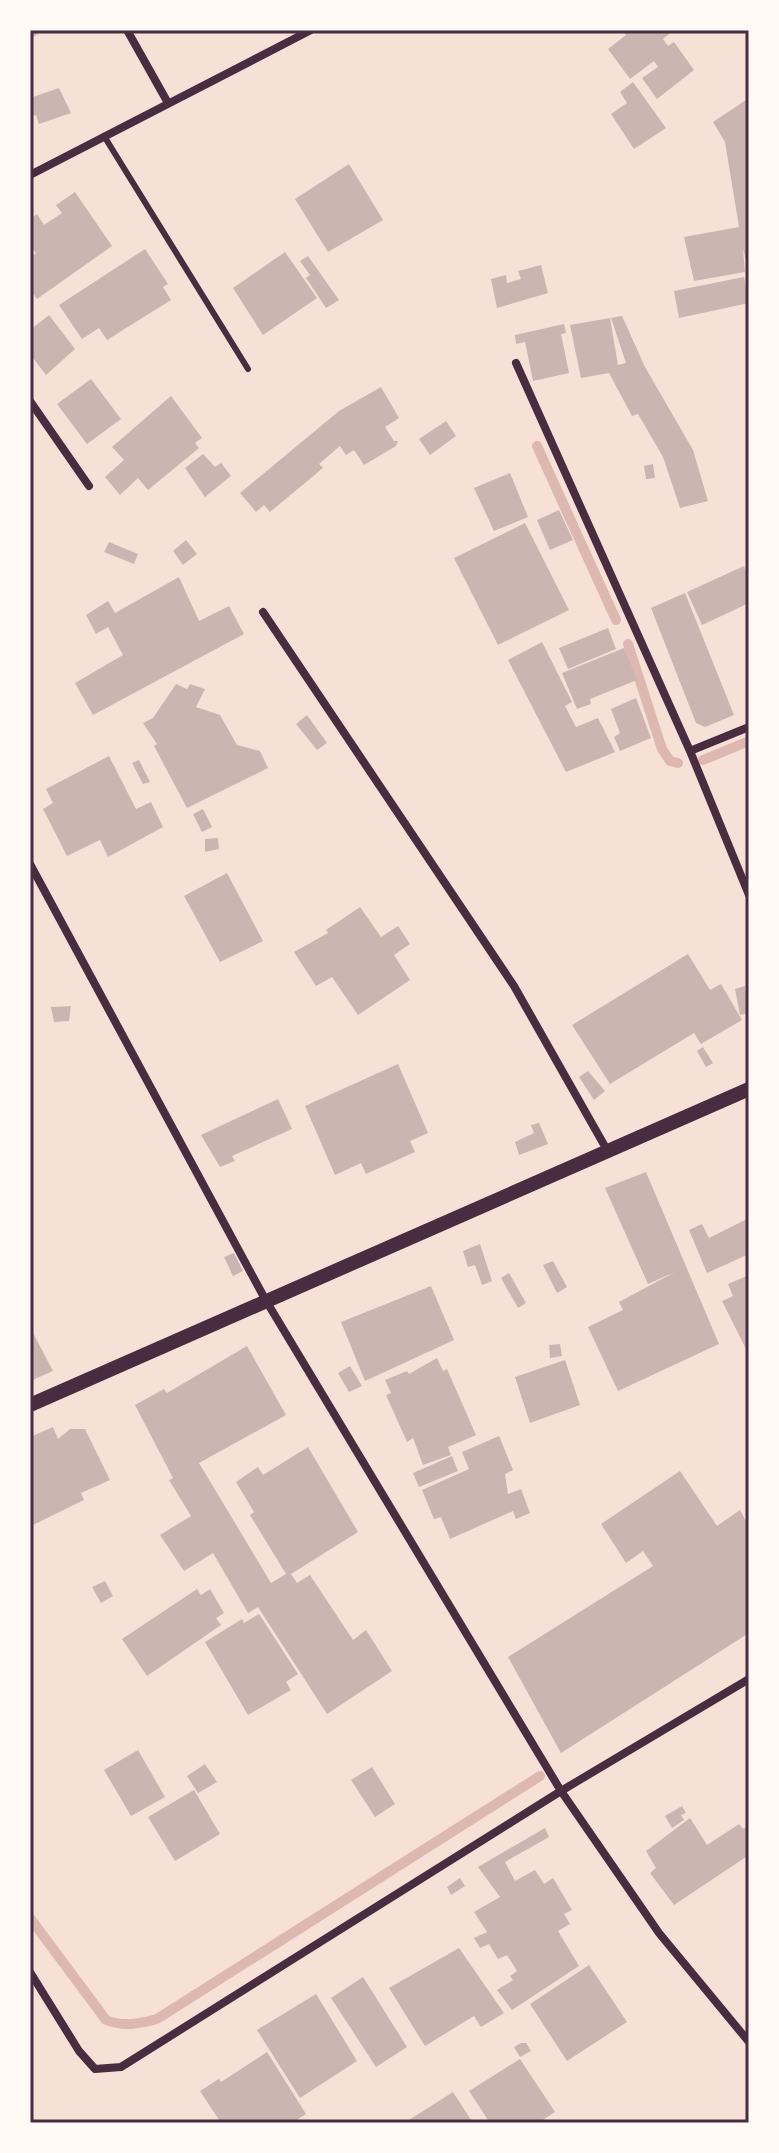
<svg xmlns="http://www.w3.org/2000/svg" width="779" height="2153" font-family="'PT Serif',serif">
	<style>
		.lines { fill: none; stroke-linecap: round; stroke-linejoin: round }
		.stream { stroke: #dcb8b0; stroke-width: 10 }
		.building { fill: #ccb4b1 }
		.service { stroke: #4a2c40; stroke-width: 6 }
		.minor { stroke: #4a2c40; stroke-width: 8 }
		.tertiary { stroke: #4a2c40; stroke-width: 14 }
		.neatline { fill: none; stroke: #4a2c40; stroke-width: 3 }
	</style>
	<rect width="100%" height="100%" fill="#f7e1d7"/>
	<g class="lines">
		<!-- stream -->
		<path class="stream" d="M537,446L616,620
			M628,644L662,749L670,761L678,763
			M703,760L749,741
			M30,1918L106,2020C123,2027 139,2024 157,2019L540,1776"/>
	</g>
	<!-- building -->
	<path class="building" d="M30,30H40L41,32L30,39Z
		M622,30H674L663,39L668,46L674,42L694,70L657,99L642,78L658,67L654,61L630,79L608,49L626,35Z
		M633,82L666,128L634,149L611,114L627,103L620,92Z
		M59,88L71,113L39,124L36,115L32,116L30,98Z
		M749,98V276L743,248L745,272L694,281L684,237L739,227L725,142L713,122Z
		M349,164L383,220L328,252L295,199Z
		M75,192L112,246L37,299L30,289V257L36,253L30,245V219L37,214L44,225L62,213L56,205Z
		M145,249L168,284L163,287L171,300L107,340L99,328L82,339L59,305Z
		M285,252L317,298L263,335L233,288Z
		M308,256L339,300L326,308L306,278L310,275L300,261Z
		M541,265L548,293L497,308L491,279L506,275L507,283L521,279L518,271Z
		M744,277L749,303L679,318L674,291Z
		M49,315L75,349L46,375L30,354V330Z
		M622,316L645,367L693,450L708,501L680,508L663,457L638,414L632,416L609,373L581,378L570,325L610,318L618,365L626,363L611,318Z
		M564,324L566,333L561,334L569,373L533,381L525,342L516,344L515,335Z
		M91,379L121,419L87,444L57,404Z
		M381,387L399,418L385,427L394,441H398L396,446L364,465L354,450L346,455L340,446L319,464L323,468L270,512L264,505L256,512L240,493L339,411Z
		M171,396L202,438L195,443L199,448L148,490L138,478L120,495L105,477L124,460L112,447Z
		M446,421L456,436L430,455L419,439Z
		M203,454L215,467L221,463L231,476L205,497L185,468Z
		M653,464L655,478L646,479L644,466Z
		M510,473L528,517L494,531L474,488Z
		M559,510L573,540L550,550L537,520Z
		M525,523L569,610L498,645L454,558Z
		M186,540L197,554L183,565L173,551Z
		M109,542L138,554L134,564L104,552Z
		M744,566L749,580V603L702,625L687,592Z
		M179,577L199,621L229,606L244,634L93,715L75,683L123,655L108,627L96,634L86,615L108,601L115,613Z
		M685,593L734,715L705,727L696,723L651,608Z
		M608,628L616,649L568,669L559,648Z
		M542,642L572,702L565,706L576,727L598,718L615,752L566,772L508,660Z
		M624,648L637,680L590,699L591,704L577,709L562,673Z
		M176,684L187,689L190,684L205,689L196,707L220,715L237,745L260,751L268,768L187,808L154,746L157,744L143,723L153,718Z
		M636,698L651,738L620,751L614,737L620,733L611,709Z
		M307,715L327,743L317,750L296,724Z
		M109,756L136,809L151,802L163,827L108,857L100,840L67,856L43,809L53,803L46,789Z
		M139,760L150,782L143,784L132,763Z
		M203,809L212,827L202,832L193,814Z
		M218,838L219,849L205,852V839Z
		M227,873L263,941L220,962L184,896Z
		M360,907L381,937L398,926L410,944L394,955L410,980L358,1015L332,977L316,986L294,952L328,933L326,930Z
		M688,954L710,990L721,984L742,1020L701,1044L694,1033L610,1084L572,1025Z
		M745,986L749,1013L740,1015L735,989Z
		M71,1006L69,1021L54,1022L51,1007Z
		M703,1047L713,1063L706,1067L697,1051Z
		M398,1064L428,1133L410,1141L415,1152L366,1174L361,1163L335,1175L305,1106Z
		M588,1071L605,1091L594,1100L579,1077Z
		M278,1099L292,1129L232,1156L235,1161L220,1167L201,1135Z
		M539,1123L548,1144L519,1155L515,1142L534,1133L531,1125Z
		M646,1172L719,1344L618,1391L588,1327L623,1310L619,1302L675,1272L648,1284L605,1188Z
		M749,1218V1254L707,1273L689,1230L702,1224L709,1238Z
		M480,1244L492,1281L482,1285L475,1265L468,1267L463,1251Z
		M234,1253L243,1271L233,1276L224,1257Z
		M553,1261L567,1287L557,1293L543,1265Z
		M509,1273L526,1303L518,1308L501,1278Z
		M749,1275V1355L722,1301L733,1296L728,1284Z
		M431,1286L454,1340L365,1381L341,1322Z
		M30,1327L53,1371L30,1381Z
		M560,1344L562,1356L550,1358L549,1345Z
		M247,1346L286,1415L199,1463L271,1583L286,1574L250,1515L254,1512L236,1482L258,1467L263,1475L308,1447L358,1532L291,1574L297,1583L310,1575L353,1640L366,1630L392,1671L327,1714L258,1607L248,1613L213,1553L184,1571L160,1535L191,1516L169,1480L173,1478L135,1405L164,1389L167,1393Z
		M437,1358L443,1371L447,1369L476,1435L448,1447L451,1455L423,1465L413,1438L407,1442L386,1395L391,1393L385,1380L407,1371L409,1374Z
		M565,1360L580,1405L530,1423L515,1377Z
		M350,1366L362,1386L349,1392L338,1373Z
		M53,1427L58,1439L70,1429H85L110,1480L81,1493L84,1500L33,1525L30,1437Z
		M499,1436L513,1470L505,1474L508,1494L521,1489L530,1513L516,1519L513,1511L450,1539L441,1517L434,1519L422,1490L469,1469L462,1452Z
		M452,1456L458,1471L419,1487L413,1473Z
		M680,1471L717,1526L740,1510L749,1527V1633L561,1753L508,1657L653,1566L643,1551L626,1563L601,1524Z
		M105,1581L113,1596L101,1603L92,1587Z
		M197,1589L201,1595L210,1589L224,1613L216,1618L221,1625L147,1676L122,1639Z
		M259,1614L298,1674L286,1682L291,1690L248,1715L205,1642L242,1619L244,1623Z
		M138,1750L165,1797L131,1816L104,1770Z
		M205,1764L217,1782L198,1793L187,1776Z
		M372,1767L395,1804L375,1817L351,1780Z
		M194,1790L220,1834L175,1861L148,1817Z
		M682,1806L686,1813L681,1815L684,1820L672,1828L665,1816Z
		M690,1818L707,1845L739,1824L743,1829L749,1825V1855L674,1905L650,1873L656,1868L646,1851Z
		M545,1828L549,1837L505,1862L515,1881L535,1870L544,1884L553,1878L572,1910L564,1914L570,1924L558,1931L579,1966L512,2010L497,1990L513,1980L510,1976L517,1971L507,1955L498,1959L489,1944L480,1948L474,1938L487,1932L474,1912L500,1897L478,1867Z
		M460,1878L465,1886L451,1895L447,1887Z
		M459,1948L504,2013L481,2027L474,2016L425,2046L389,1988Z
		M589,1965L627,2022L567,2061L530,2004Z
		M363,1977L407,2047L376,2067L331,1998Z
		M316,1994L357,2061L300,2098L257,2030Z
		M521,2043H526L531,2051L520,2057L514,2047Z
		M267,2052L306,2114L292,2123H221L200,2091L219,2079L221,2082Z
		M520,2059L555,2112L538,2123H490L469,2091Z
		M453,2092L473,2123H410L409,2120Z"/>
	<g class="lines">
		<!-- service -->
		<path class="service" d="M104,136L248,369"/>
		<!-- minor -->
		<path class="minor" d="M127,30L168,103
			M30,175L311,30
			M516,363L690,751L749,895
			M30,401L89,486
			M263,612L514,986L607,1150
			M690,751L749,727
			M30,864L265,1299L561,1791L659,1933L749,2042
			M30,1972L79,2051L95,2069L121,2067L561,1791L749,1679"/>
		<!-- tertiary -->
		<path class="tertiary" d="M30,1405L749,1089"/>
	</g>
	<!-- border -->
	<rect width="779" height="2153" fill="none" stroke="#fffaf5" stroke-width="64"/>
	<rect x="32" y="32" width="715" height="2089" class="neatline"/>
</svg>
